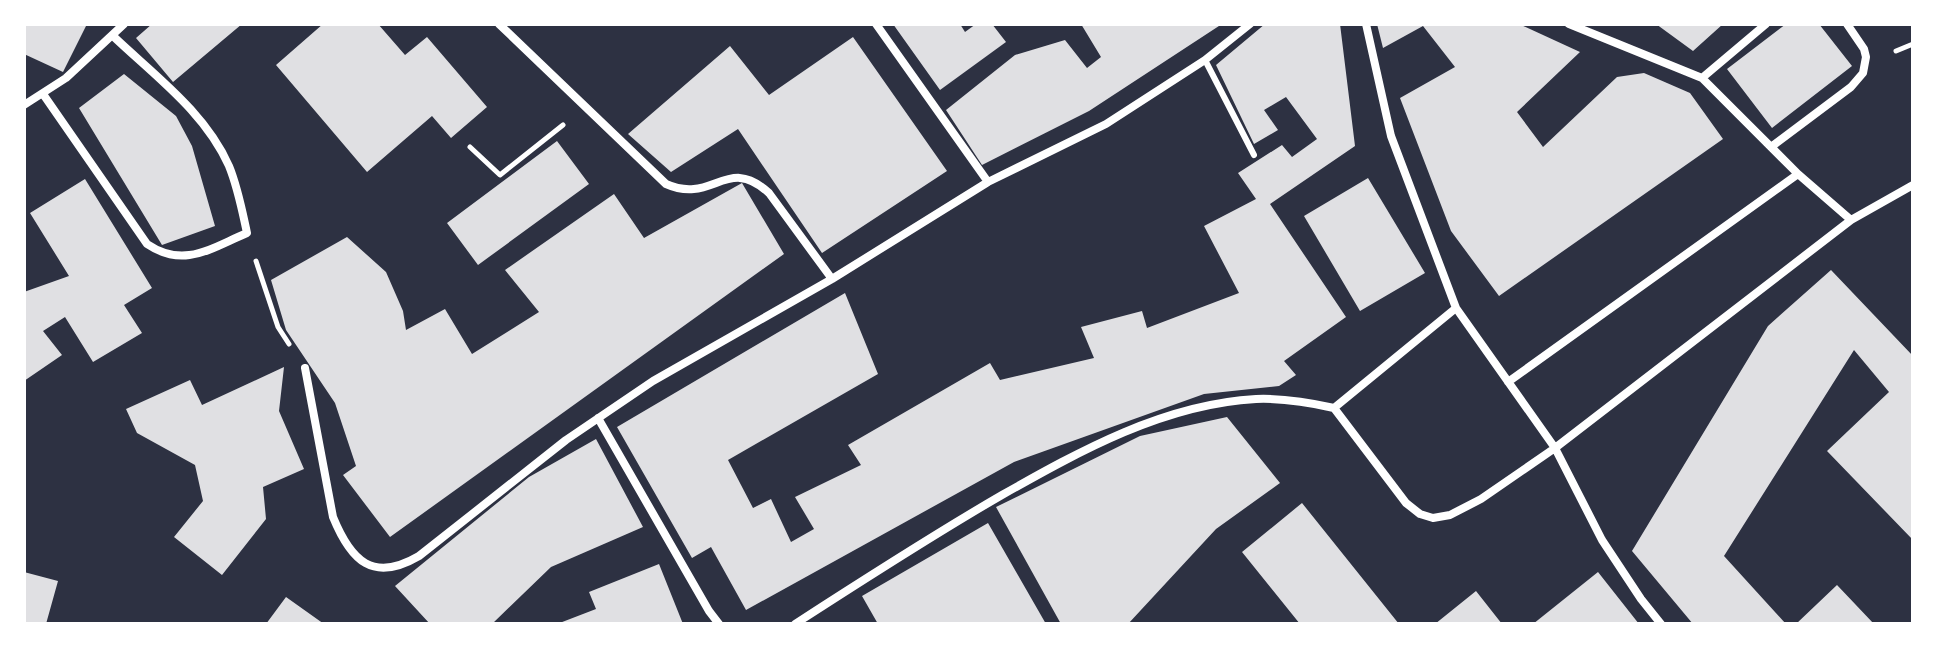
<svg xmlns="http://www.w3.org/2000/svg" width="1937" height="648" font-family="'Space Grotesk',sans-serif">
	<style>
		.building { fill: #e0e0e3 }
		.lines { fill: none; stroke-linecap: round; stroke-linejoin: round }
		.path { stroke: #fff; stroke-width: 5 }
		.service { stroke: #fff; stroke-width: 6 }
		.minor { stroke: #fff; stroke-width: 8 }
	</style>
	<rect width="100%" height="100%" fill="#2d3142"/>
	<!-- building -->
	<path class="building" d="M24,24H87L63,72L24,54Z
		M152,24H242L173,82L136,38Z
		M323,24H378L405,55L427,37L487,107L451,138L432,116L367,172L276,65Z
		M893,24H960L965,32L976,24H992L1006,42L940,90Z
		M1081,24H1222L1089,111L982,165L946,110L1015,55L1065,40L1087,68L1101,57Z
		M1265,24H1340L1355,146L1270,204L1346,317L1284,361L1296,375L1279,386L1204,394L1014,462L746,610L711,547L692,558L617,427L845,293L878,374L728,460L753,508L771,499L791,542L814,529L795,497L861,465L848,445L990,363L1000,380L1094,358L1081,327L1142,311L1147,328L1239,293L1204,226L1256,199L1238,173L1282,145L1292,157L1317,139L1286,97L1264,110L1278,130L1254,144L1216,65Z
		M1377,24H1519L1580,52L1517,112L1543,147L1617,77L1644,73L1690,93L1723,139L1499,296L1451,231L1400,98L1455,67L1423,26L1383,48Z
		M1656,24H1723L1693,51Z
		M1786,24H1819L1852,66L1772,128L1727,69Z
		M853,37L947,171L822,253L738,129L671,172L628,134L730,46L769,95Z
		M124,74L176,116L192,146L215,226L162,245L79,108Z
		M557,141L589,184L478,265L447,223Z
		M1368,178L1425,273L1360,311L1304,216Z
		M85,179L152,288L124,305L142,333L93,362L65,317L43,331L62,355L24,381V292L69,276L30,213Z
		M742,183L784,254L390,537L343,475L356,466L335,403L286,330L271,280L347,237L386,272L403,311L406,330L445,309L472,354L539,312L505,270L614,194L644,238Z
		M1831,270L1913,356V540L1827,451L1889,392L1854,350L1724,556L1786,624H1693L1632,551L1768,326Z
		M284,367L279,411L304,469L263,487L266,519L222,575L174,537L203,501L195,465L137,433L126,409L190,380L202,405Z
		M1227,417L1280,483L1216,529L1128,624H1061L996,507L1140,436Z
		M596,439L643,527L551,567L492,624H430L395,586L529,477Z
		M1302,503L1399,624H1300L1242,552Z
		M988,523L1046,624H878L862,596Z
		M659,564L683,624H557L596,609L589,592Z
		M24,572L58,581L46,624H24Z
		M1598,572L1639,624H1533Z
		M1837,585L1874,624H1796Z
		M1476,591L1502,624H1435Z
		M286,597L324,624H266Z"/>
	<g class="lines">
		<!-- path -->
		<path class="path" d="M1896,51L1913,44
			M470,147L500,175L563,125
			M256,261L278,327L289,344"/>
		<!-- service -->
		<path class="service" d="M1205,60L1254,155"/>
		<!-- minor -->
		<path class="minor" d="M499,24L666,184C713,205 727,154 769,193L832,279
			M876,24L988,182
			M1366,24L1391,136L1456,308L1555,448L1602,540L1641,599L1661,624
			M1569,24L1702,78L1798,174
			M1702,78L1766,24
			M43,94L147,244C184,269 211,248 247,233C242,210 238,188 229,166C205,112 155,76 113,36
			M24,105L66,78L124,24
			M1771,147L1851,87L1863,73L1866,57L1864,49L1847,24
			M1456,308L1334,408L1406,503L1420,514L1433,518L1450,515L1481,499L1555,448L1851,220L1913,185
			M305,368L333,517C351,561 373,583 419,556L566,440L653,381L832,279L988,182L1106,124L1205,60L1250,24
			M1508,382L1798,174L1851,220
			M598,418L709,611L719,624
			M795,624C863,580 931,536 1002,495C1080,451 1164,404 1256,399C1283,398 1308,402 1334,408"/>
	</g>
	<!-- border -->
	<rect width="1937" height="648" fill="none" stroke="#ffffff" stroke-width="52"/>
</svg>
